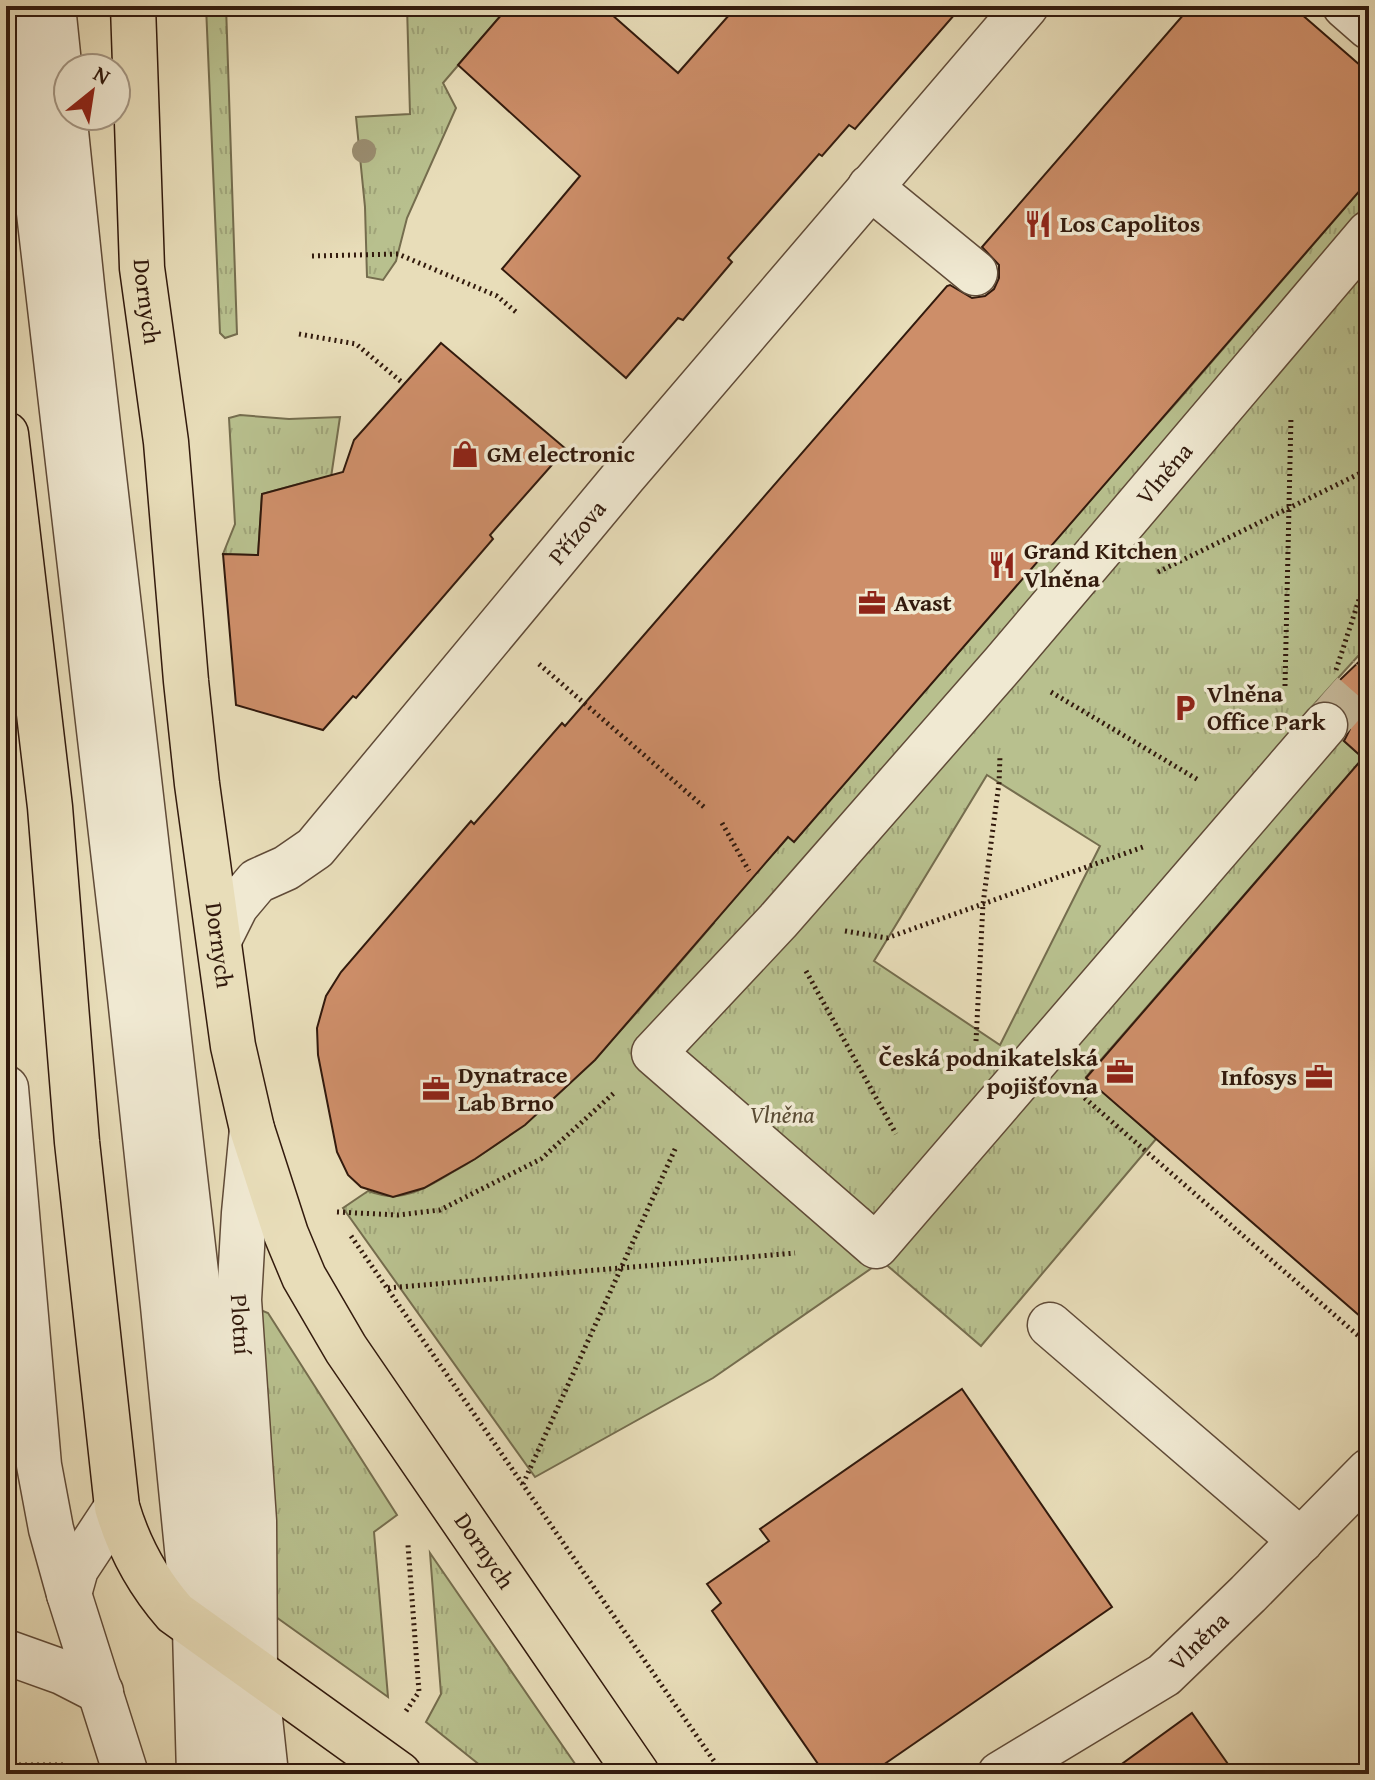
<svg xmlns="http://www.w3.org/2000/svg" width="1375" height="1780" font-family="'Gentium Book Plus',serif">
	<style>
		.grass { fill: url(#grass-tufts); stroke: #756d4e; stroke-width: 2; fill-rule: evenodd }
		.building { fill: #cd8e69; stroke: #321a0d; stroke-width: 2 }
		.lines { fill: none; stroke-linecap: round; stroke-linejoin: round }
		.minor-tunnel { stroke: #c4b697; stroke-width: 44; stroke-dasharray: 44 22; stroke-linecap: butt }
		.minor-casing { stroke: #604b38; stroke-width: 47 }
		.major-casing { stroke: #321a0d; stroke-width: 47 }
		.path { stroke: #321a0d; stroke-width: 5; stroke-dasharray: 2 4; stroke-linecap: butt }
		.minor { stroke: #f0e9d2; stroke-width: 44 }
		.major { stroke: #e8ddb9; stroke-width: 44 }
		.tree { fill: #9a8d70 }
		.labels { text-anchor: middle; stroke-width: 7; stroke-linejoin: round; paint-order: stroke }
		.poi-label { font-size: 24px; font-weight: bold; fill: #321a0d; stroke: #f0e9d2; text-anchor: start }
		.street-label { font-size: 24px; fill: #321a0d; stroke: #f0e9d2 }
		.park-label { font-size: 24px; font-style: italic; fill: #5a4c34; stroke: #f0e9d2 }
	</style>
	<defs>
		<pattern id="grass-tufts" width="24" height="20" patternUnits="userSpaceOnUse" patternTransform="scale(2)"><rect width="24" height="20" fill="#b8c08e"/><path d="M3 7l-1-3M5 7V3M7 7l1-3M15 17l-1-3M17 17v-4M19 17l1-3" fill="none" stroke="#9fa479"/></pattern>
	</defs>
	<rect width="100%" height="100%" fill="#e8ddb9"/>
	<filter id="stains"><feTurbulence type="fractalNoise" baseFrequency=".0025" numOctaves="4"/><feColorMatrix values="0 0 0 0 .2 0 0 0 0 .09 0 0 0 0 .02 0 0 0 .5 -.17"/></filter>
	<radialGradient id="worn" r=".72"><stop offset=".6" stop-color="#630" stop-opacity="0"/><stop offset="1" stop-color="#630" stop-opacity=".3"/></radialGradient>
	<!-- grass -->
	<path class="grass" d="M206,6H226L237,334L225,338L220,333Z
		M407,6H509L443,83L456,108L407,218L396,261L383,280L367,277L365,207L356,117L410,114Z
		M1369,180V644L1309,710L1363,758L1086,1077L1156,1139L981,1346L882,1261L713,1378L535,1477L343,1208L368,1191C377,1194 387,1197 397,1196C418,1194 436,1182 453,1172C560,1111 634,1015 714,923L713,921L1177,402ZM987,775L1100,846L1000,1045L874,961Z
		M240,415L289,419L340,417L330,484L317,479L262,494L258,555L223,554L235,524L229,418Z
		M258,1309L268,1313L397,1515L374,1532L388,1697L276,1617Z
		M430,1553L582,1774H491L426,1722L441,1694Z"/>
	<!-- building -->
	<path class="building" d="M509,6H602L678,73L737,6H962L855,129L849,125L822,156L819,154L728,258L732,262L683,320L678,318L626,378L502,269L580,176L458,65Z
		M1191,6H1292L1369,73V180L794,842L788,837L595,1060L525,1125L475,1159L424,1188L393,1197L361,1187L348,1175L337,1152L318,1055L317,1028L326,996L341,972L471,821L474,824L562,723L565,726L947,286L950,285L972,298L985,296L994,289L999,278V265L982,247Z
		M441,343L566,449L490,535L493,539L356,698L353,696L323,730L236,705L223,554L258,555L262,494L343,472L354,440Z
		M1369,652V1324L1086,1078L1363,758L1344,741L1350,729L1348,716L1342,707L1330,701H1318Z
		M962,1389L1112,1607L870,1774H825L712,1611L721,1603L707,1584L769,1541L760,1529Z
		M1192,1713L1235,1774H1108Z"/>
	<g class="lines">
		<!-- minor-tunnel -->
		<path class="minor-tunnel" d="M1325,725L1369,675"/>
		<!-- minor casing -->
		<g class="minor-casing">
			<g id="minor">
				<path d="M19,6L20,49L130,997L163,1306L195,1630L199,1774"/>
				<path d="M53,6L83,295L200,1307L227,1620L235,1774"/>
				<path d="M1345,6L1369,27"/>
				<path d="M870,187L975,273"/>
				<path id="s1" d="M1325,725L876,1246L654,1053L778,921L1004,663L1369,233"/>
				<path id="s2" d="M219,940L236,906L257,881L286,868L315,848L624,476L1026,6"/>
				<path d="M6,1088L39,1465L51,1529L69,1594L126,1774"/>
				<path id="s3" d="M252,1129L244,1213L239,1300L254,1521L255,1672L266,1774"/>
				<path d="M1050,1325L1301,1541"/>
				<path d="M69,1594L76,1569L117,1507"/>
				<path d="M6,1652L62,1672L101,1692"/>
				<path id="s4" d="M1000,1774L1164,1675L1248,1594L1369,1471"/>
			</g>
		</g>
		<!-- major casing -->
		<g class="major-casing">
			<g id="major">
				<path id="s5" d="M133,6L142,268L166,442L186,681L197,784L233,1046L252,1129L286,1234L304,1277L346,1349L637,1774"/>
				<path d="M6,434L50,807L77,1142L117,1507C129,1548 147,1581 175,1613L399,1774"/>
			</g>
		</g>
		<!-- path -->
		<path class="path" d="M312,256L398,254L497,296L516,312
			M299,334L356,344L404,384
			M1158,572L1369,469
			M539,664L704,807
			M1336,670L1369,569
			M1285,686L1291,416
			M1051,692L1200,781
			M722,823L749,871
			M845,931L887,938L1143,847
			M806,971L896,1134
			M976,1041L983,904L999,783L1000,756
			M1080,1094L1369,1345
			M337,1212L398,1215L440,1210L541,1159L614,1093
			M351,1236L723,1774
			M388,1288L795,1253
			M523,1484L676,1147
			M406,1711L419,1692L408,1545
			M7,1765H66"/>
		<!-- minor -->
		<use href="#minor" class="minor"/>
		<!-- major -->
		<use href="#major" class="major"/>
	</g>
	<!-- trees -->
	<circle class="tree" cx="364" cy="151" r="12"/>
	<!-- icons -->
	<defs>
		<g id="restaurant-bare" transform="scale(2.16)"><path d="M-5-6h1v4h1v-4h1v4h1v-4h1v5L-1.5 .5V6h-2V.5L-5-1ZM5-6V6H3V1.5H1.5Q1.5-4 5-6Z" fill="#8f2418" stroke="#f0e9d2" stroke-width="2.5" paint-order="stroke"/></g>
		<g id="shop-bare" transform="scale(2.16)"><path d="M-5-2.5h2.3a2.7 3.5 0 0 1 5.4 0H5L5.5 6h-11ZM-1.5-2.5h3a1.5 2.3 0 0 0-3 0Z" fill="#8f2418" stroke="#f0e9d2" stroke-width="2.5" paint-order="stroke"/></g>
		<g id="office-bare" transform="scale(2.16)"><path d="M-6-3h4V-5.5h4V-3h4V5H-6ZM-1-4.5V-3h2v-1.5ZM-6 0V1H6V0Z" fill="#8f2418" stroke="#f0e9d2" stroke-width="2.5" paint-order="stroke"/></g>
		<g id="parking-bare" transform="scale(2.16)"><path d="M-3.5-5.5H1a3.5 3.5 0 0 1 0 7H-1V5.5H-3.5ZM-1-3.4V-.6H.8a1.4 1.4 0 0 0 0-2.8Z" fill="#8f2418" stroke="#f0e9d2" stroke-width="2.5" paint-order="stroke"/></g>
	</defs>
	<g fill-rule="evenodd">
		<use href="#restaurant-bare" x="1038" y="224"/>
		<use href="#shop-bare" x="465" y="454"/>
		<use href="#restaurant-bare" x="1002" y="565"/>
		<use href="#office-bare" x="872" y="603"/>
		<use href="#parking-bare" x="1185" y="708"/>
		<use href="#office-bare" x="1120" y="1072"/>
		<use href="#office-bare" x="1319" y="1077"/>
		<use href="#office-bare" x="436" y="1089"/>
	</g>
	<g class="labels">
		<!-- poi labels -->
		<g class="poi-label">
			<text x="1060" y="232">Los Capolitos</text>
			<text x="487" y="462">GM electronic</text>
			<text x="1024" y="559">Grand Kitchen<tspan x="1024" dy="28">Vlněna</tspan></text>
			<text x="894" y="611">Avast</text>
			<text x="1207" y="702">Vlněna<tspan x="1207" dy="28">Office Park</tspan></text>
			<text x="1098" y="1066" text-anchor="end">Česká podnikatelská<tspan x="1098" dy="28">pojišťovna</tspan></text>
			<text x="458" y="1083">Dynatrace<tspan x="458" dy="28">Lab Brno</tspan></text>
			<text x="1297" y="1085" text-anchor="end">Infosys</text>
		</g>
		<!-- street labels -->
		<g class="street-label">
			<text dy="8" stroke="none"><textPath href="#s5" startOffset="296">Dornych</textPath></text>
			<text dy="8" stroke="none"><textPath href="#s1" startOffset="1754">Vlněna</textPath></text>
			<text dy="8" stroke="none"><textPath href="#s2" startOffset="548">Přízova</textPath></text>
			<text dy="8" stroke="none"><textPath href="#s5" startOffset="944">Dornych</textPath></text>
			<text dy="8" stroke="none"><textPath href="#s3" startOffset="196">Plotní</textPath></text>
			<text dy="8" stroke="none"><textPath href="#s5" startOffset="1616">Dornych</textPath></text>
			<text dy="8" stroke="none"><textPath href="#s4" startOffset="240">Vlněna</textPath></text>
		</g>
		<!-- park labels -->
		<g class="park-label">
			<text x="782" y="1123">Vlněna</text>
		</g>
	</g>
	<!-- margin -->
	<rect width="1375" height="1780" fill="none" stroke="#e8ddb9" stroke-width="32"/>
	<rect x="8" y="8" width="1359" height="1764" fill="none" stroke="#321a0d" stroke-width="4"/>
	<rect x="16" y="16" width="1343" height="1748" fill="none" stroke="#321a0d" stroke-width="2"/>
	<!-- north arrow -->
	<g transform="translate(92 92) rotate(30)"><circle r="38" fill="#f0e9d2" stroke="#a49683" stroke-width="2"/>
	<path d="M0-6L14 30L0 20L-14 30Z" fill="#8f2418"/>
	<text y="-12" font-size="22" font-weight="bold" text-anchor="middle" fill="#321a0d">N</text>
	</g>
	<rect width="100%" height="100%" filter="url(#stains)"/>
	<rect width="100%" height="100%" fill="url(#worn)"/>
</svg>
